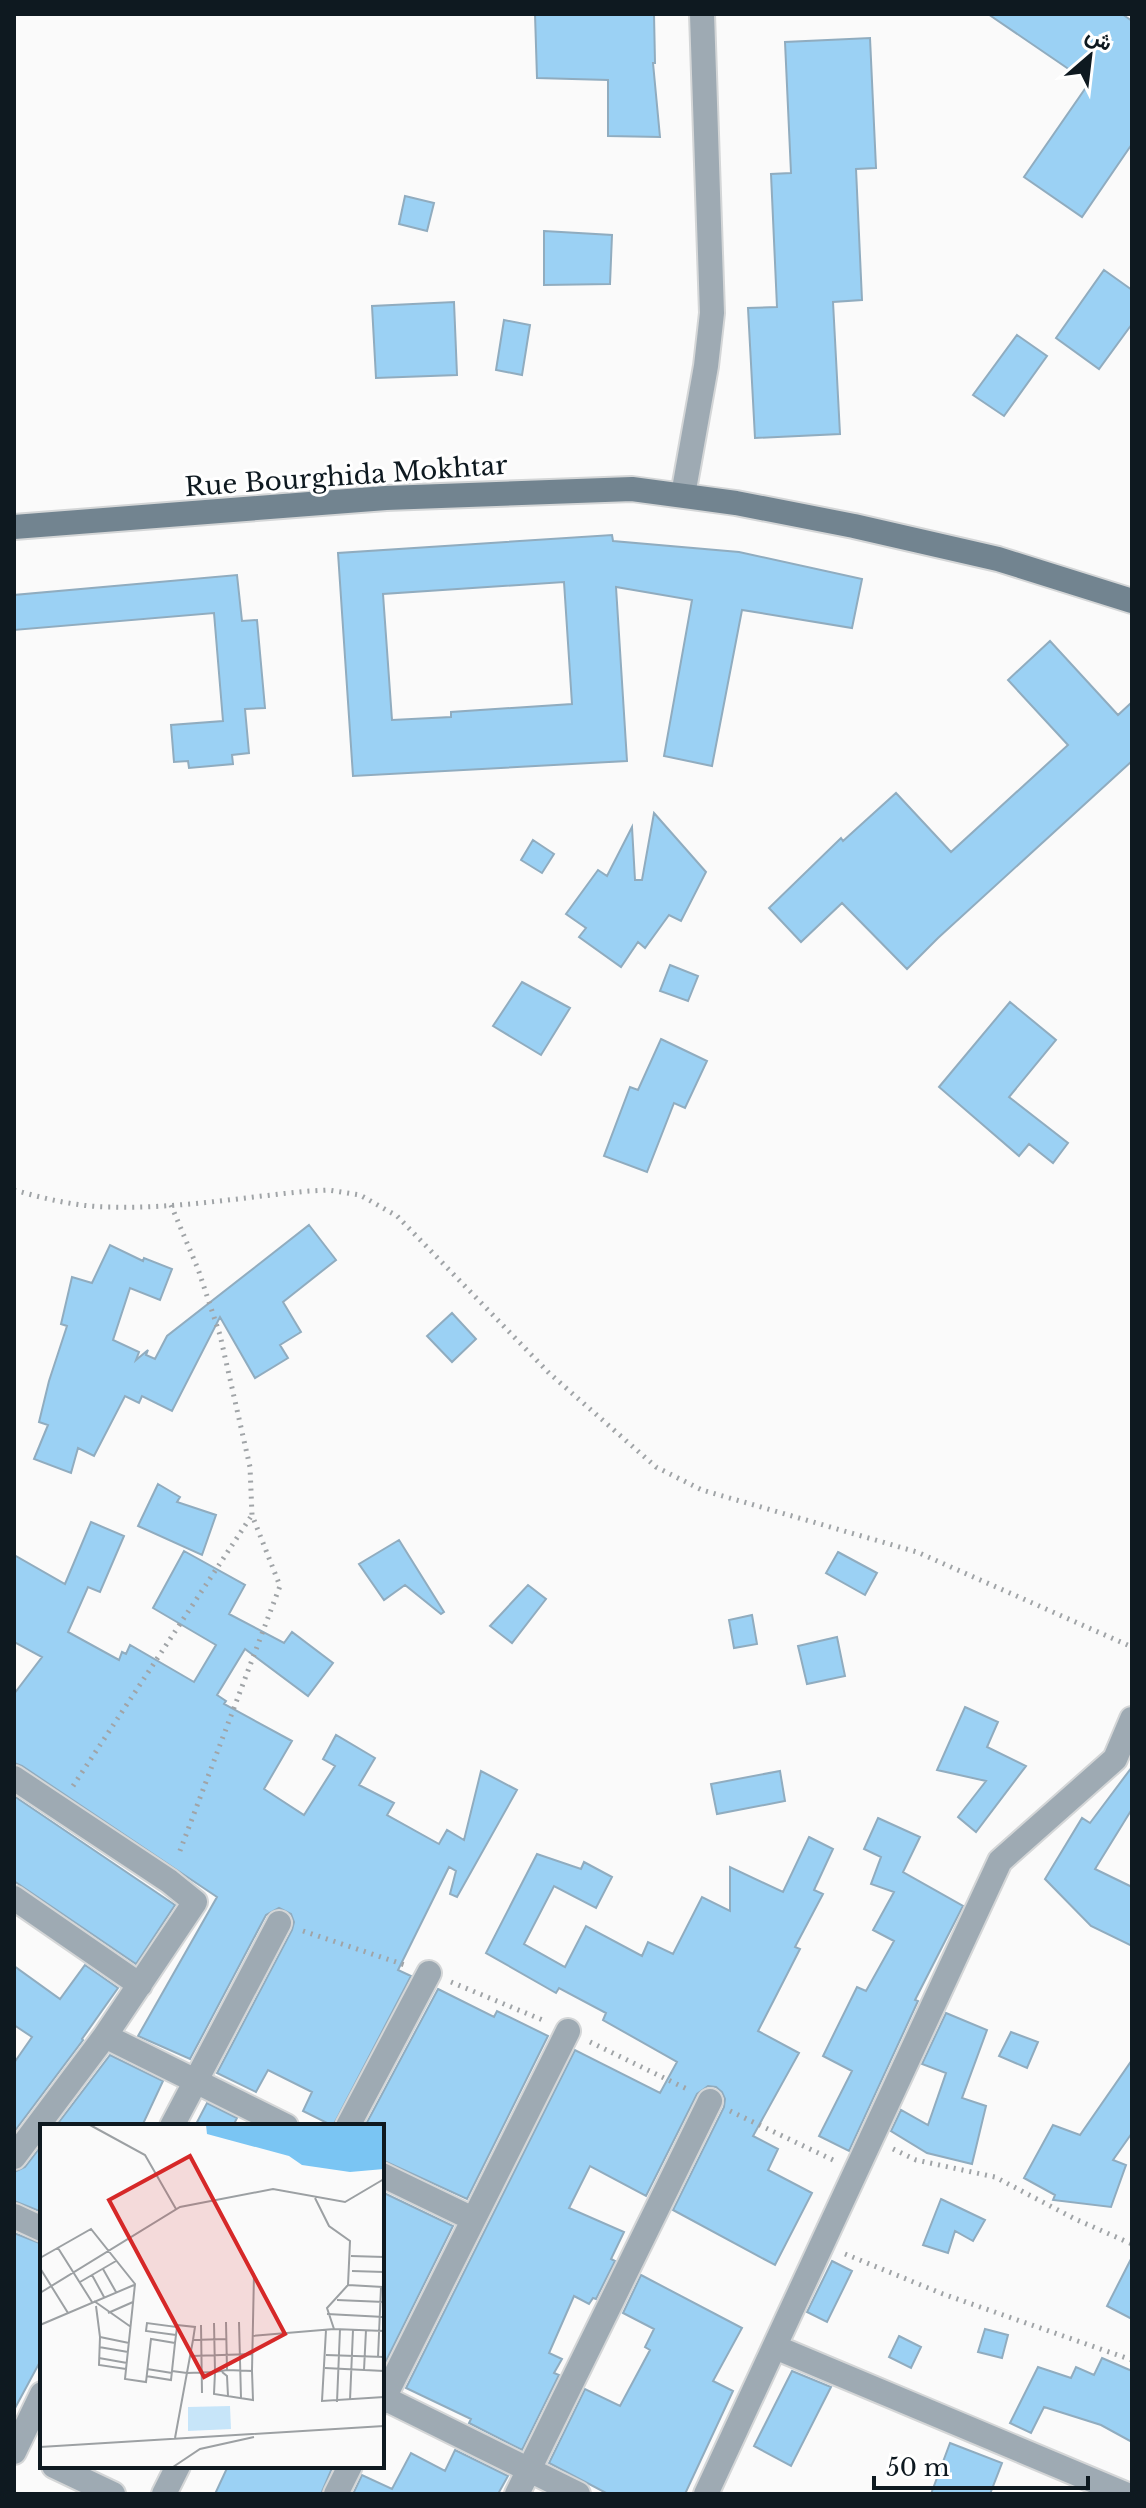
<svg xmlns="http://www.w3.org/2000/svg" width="1146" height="2508" font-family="'Libre Baskerville',Vazirmatn,serif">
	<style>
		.building { fill: #9bd1f4; stroke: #90acbf; stroke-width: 2; fill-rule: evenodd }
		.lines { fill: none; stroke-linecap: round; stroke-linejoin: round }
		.street-casing { stroke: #d4d6d7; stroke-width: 28 }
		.secondary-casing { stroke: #d4d6d7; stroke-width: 28 }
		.path { stroke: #a0a4a7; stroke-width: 5; stroke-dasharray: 2 6; stroke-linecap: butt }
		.street { stroke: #9eaab3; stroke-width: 24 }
		.secondary { stroke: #728490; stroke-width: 24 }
		.labels { text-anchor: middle; stroke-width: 6; stroke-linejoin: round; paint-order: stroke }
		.street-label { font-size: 26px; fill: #0e1920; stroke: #fff }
		.inset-road { fill: none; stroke: #9ca0a3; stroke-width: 2 }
		.view { fill: #d62828; fill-opacity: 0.15; stroke: #d62828; stroke-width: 4 }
		.inset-edge { fill: none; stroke: #0e1920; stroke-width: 4 }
	</style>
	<rect width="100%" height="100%" fill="#fafafa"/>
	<!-- building -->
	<path class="building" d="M535,14H654L655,63H653L660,137L608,136V80L537,78Z
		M988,14H1122L1132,21V144L1082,217L1024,177L1089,83Z
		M870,38L876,168L856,169L862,300L833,302L840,434L755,438L748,308L777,307L771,174L791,173L785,42Z
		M405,196L434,203L427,231L399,224Z
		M544,231L612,235L610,284L544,285Z
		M1104,270L1132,290V324L1099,369L1056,338Z
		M454,302L457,375L376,378L372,306Z
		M504,320L530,325L522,375L496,370Z
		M1017,335L1047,356L1004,416L973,395Z
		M612,535L613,541L739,552L862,579L852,628L742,610L712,766L664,756L692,600L616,587L627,761L353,776L338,553ZM564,582L572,704L451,712V717L392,720L383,594Z
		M237,575L242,621L257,620L265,708L245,709L249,753L232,755L233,764L189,768L188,761L174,762L171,725L223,721L214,613L14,630V595Z
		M1050,641L1118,715L1132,702V761L938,938L907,969L842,903L801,942L769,908L841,838L843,841L896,793L951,852L1068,745L1008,680Z
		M654,813L706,872L681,921L669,915L645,948L638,942L621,967L579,937L586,928L566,914L598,870L607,876L632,827L635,880H642Z
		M533,840L554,854L542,873L521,860Z
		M670,965L698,976L688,1001L660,991Z
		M522,982L570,1008L541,1055L493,1026Z
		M1010,1002L1056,1040L1009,1097L1068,1143L1053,1163L1029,1144L1019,1156L939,1087Z
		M661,1039L707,1061L685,1108L674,1103L647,1172L604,1156L630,1087L638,1090Z
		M309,1225L336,1260L283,1302L301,1332L280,1345L288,1358L255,1378L220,1317L172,1411L142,1396L139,1403L125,1396L94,1456L78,1448L71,1473L34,1459L48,1425L39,1422L49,1381L67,1326L61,1324L72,1277L92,1283L110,1245L143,1261L144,1258L172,1269L160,1300L130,1288L113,1340L139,1352L136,1360L148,1350L146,1355L155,1359L167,1336Z
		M452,1313L476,1339L452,1362L427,1336Z
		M158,1484L180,1497L177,1502L216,1515L202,1555L138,1526Z
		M91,1522L124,1536L100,1592L88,1587L68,1632L119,1660L122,1652L126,1654L130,1645L194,1682L216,1645L153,1608L184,1551L245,1585L229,1614L284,1643L292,1632L333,1663L308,1696L245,1649L217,1695L226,1701L224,1704L292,1741L264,1789L304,1815L335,1766L323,1759L336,1735L375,1758L359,1785L394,1803L387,1815L439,1844L447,1830L464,1840L481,1771L517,1790L457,1897L450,1894L456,1871L449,1867L398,1970L411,1976L333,2126L303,2111L312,2092L268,2070L256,2092L217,2073L292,1930L294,1922L291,1914L279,1908L266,1915L190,2059L138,2036L217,1897L22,1766L14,1763V1694L42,1657L14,1642V1555L65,1584Z
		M399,1540L444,1612L441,1614L405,1585L384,1600L359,1564Z
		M838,1552L877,1573L865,1595L826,1573Z
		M528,1585L546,1599L512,1643L490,1626Z
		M752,1615L757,1644L734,1648L729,1620Z
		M837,1637L845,1676L807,1684L798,1646Z
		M965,1707L998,1722L987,1747L1026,1766L976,1832L958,1817L986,1781L937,1770Z
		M1132,1767V1809L1095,1869L1132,1887V1946L1091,1926L1045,1879L1082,1818L1090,1823Z
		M780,1771L785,1801L717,1814L711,1784Z
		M14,1796L175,1905L136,1964L14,1881Z
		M878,1818L920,1837L903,1872L963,1906L915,2000L918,2001L849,2151L819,2136L852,2071L823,2056L857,1987L866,1991L894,1941L873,1930L894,1892L871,1884L881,1857L864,1849Z
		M809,1837L833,1849L814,1890L823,1894L795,1947L800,1949L758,2031L799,2053L753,2136L778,2149L768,2170L812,2193L775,2265L673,2210L724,2107L725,2099L722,2092L716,2087L708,2086L697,2094L646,2196L590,2166L569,2208L624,2232L611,2259L615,2261L596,2299L593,2298L589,2304L574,2296L549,2353L562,2359L554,2373L559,2375L522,2450L469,2423L471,2419L406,2388L575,2050L660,2093L677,2062L603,2020L606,2013L559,1988L556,1993L486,1953L537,1854L581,1869L584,1862L612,1877L596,1908L554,1886L524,1944L565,1967L586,1926L642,1956L648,1942L673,1954L702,1897L730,1911V1867L783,1892Z
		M85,1965L118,1988L82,2039L83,2040L14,2132V2063L32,2037L14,2025V1966L60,1999Z
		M438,1989L494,2017L497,2011L548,2036L467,2199L382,2160V2126H365Z
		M946,2013L987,2030L962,2098L986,2106L972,2164L927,2153L891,2131L901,2110L928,2125L946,2073L922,2064Z
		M1011,2032L1038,2042L1027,2068L999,2056Z
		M110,2055L163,2081L142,2126H56Z
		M1132,2060V2133L1113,2160L1126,2165L1111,2207L1053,2200L1055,2195L1024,2178L1053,2125L1080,2135Z
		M207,2103L237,2118L233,2126H195Z
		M42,2145V2212L14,2201V2172L25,2167Z
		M382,2192L453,2226L382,2369Z
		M941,2199L985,2220L973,2241L955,2231L948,2253L923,2245Z
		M14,2233L42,2244V2358L14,2410Z
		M1132,2257V2319L1107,2306Z
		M832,2261L852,2271L827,2322L807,2312Z
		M641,2275L742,2328L713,2381L733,2391L685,2494H608L549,2463L585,2389L620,2406L650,2350L645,2347L654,2329L623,2313Z
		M985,2329L1008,2335L1002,2358L978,2352Z
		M899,2336L921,2347L911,2368L889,2357Z
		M1102,2358L1132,2371V2442L1101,2425L1044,2407L1031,2433L1010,2423L1038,2367L1071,2378L1076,2367L1094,2375Z
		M792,2371L831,2387L791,2466L754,2446Z
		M950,2443L1002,2463L990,2494H931Z
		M455,2450L508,2476L498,2494H353L362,2475L392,2489L411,2453L445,2471Z
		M228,2466H333L321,2494H215Z"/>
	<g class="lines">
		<!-- street casing -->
		<g class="street-casing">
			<path id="street" d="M683,495L706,366L712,313L702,14
				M14,1778L169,1881L195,1902L105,2036
				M14,1898L140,1985
				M172,2126L279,1923
				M348,2126L429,1973
				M14,2157L105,2036L286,2126
				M382,2175L473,2219
				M14,2216L42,2229
				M775,2347L1125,2494
				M382,2397L578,2494
				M382,2402L568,2031
				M14,2452L42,2394
				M54,2466L113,2494
				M164,2494L178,2466
				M336,2494L350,2466
				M517,2494L710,2101
				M706,2494L1000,1861L1115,1759L1132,1719"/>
		</g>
		<!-- secondary casing -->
		<g class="secondary-casing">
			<path id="secondary" d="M14,527L386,498L632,489L736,503L854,526L998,559L1132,601"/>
		</g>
		<!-- path -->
		<path class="path" d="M14,1190C46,1199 78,1207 111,1207C177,1209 244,1197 309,1191L328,1190L360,1195L397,1216L549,1373L656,1467L702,1490L917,1552L1132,1647
			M171,1205L198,1269L220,1335L250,1467L252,1515L280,1586L178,1856
			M73,1786L252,1515
			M303,1931L408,1966
			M451,1982L545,2021
			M590,2042L689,2090
			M730,2111L833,2160
			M893,2149L916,2160L995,2177L1075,2219L1132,2244
			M845,2254L943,2294L1132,2360"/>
		<!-- street -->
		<use href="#street" class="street"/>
		<!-- secondary -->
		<use href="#secondary" class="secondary"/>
	</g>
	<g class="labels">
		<!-- street labels -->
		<g class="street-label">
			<text transform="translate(346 476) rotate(-4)" y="9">Rue Bourghida Mokhtar</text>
		</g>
	</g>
	<!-- overview -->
	<g transform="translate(40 2124)">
		<rect width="344" height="344" fill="#fafafa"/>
		<path d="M190,282L191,305L148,307V283Z" fill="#c7e5f9"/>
		<path d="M166,1H344V45L310,48L262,41L249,32L167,10Z" fill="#7ac5f3"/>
		<path class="inset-road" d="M50,1L105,31L136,85M275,74L289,102L310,117L308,161L287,184L294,205M18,124L52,178M311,132L344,133M0,134L51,105L95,160L85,255L106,258L111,215L135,219M0,144L28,189M63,145L76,168M312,147L344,148M52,151L64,173M40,158L76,137M308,161L343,163M0,169L140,83L233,65L305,78L344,55M297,176L344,178M54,177L91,203M56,182L60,213M68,189L93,178M287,190L344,193M186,198L187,246M199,198L201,274M0,201L94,161M137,201L155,203L153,216M161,201L162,269M286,206L282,277L344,273M212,212L294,205L344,207M59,223L88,228M286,231L344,233M151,232L213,230M338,233L341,163M59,234L87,239M285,244L344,247M86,245L59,241L60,213L89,219M107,245L132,249M324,246L326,206M132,247L147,249L175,248L187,246L212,247L213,276L174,270L175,248L174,199M212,247L214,149M182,248L187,252L188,272M106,252L131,256L135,219L137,203L107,199L106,207L136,211M310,276L313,206M297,278L300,205M135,314L153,216L186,215M0,323L344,302M133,343L160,325L214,313"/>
		<path class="view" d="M150,32L245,210L164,253L69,76Z"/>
		<rect width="344" height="344" class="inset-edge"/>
	</g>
	<!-- border -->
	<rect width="1146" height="2508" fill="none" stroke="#0e1920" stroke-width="32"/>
	<!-- north arrow -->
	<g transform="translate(1090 56) rotate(28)" stroke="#ffffff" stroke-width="6" paint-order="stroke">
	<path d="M0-6L14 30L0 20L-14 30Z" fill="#0e1920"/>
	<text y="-12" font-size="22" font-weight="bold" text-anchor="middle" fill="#0e1920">ش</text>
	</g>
	<!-- scale -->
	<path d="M874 2476v12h214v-12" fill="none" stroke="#0e1920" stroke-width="4"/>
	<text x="886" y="2476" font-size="24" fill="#0e1920" stroke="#ffffff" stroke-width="6" paint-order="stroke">50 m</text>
</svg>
